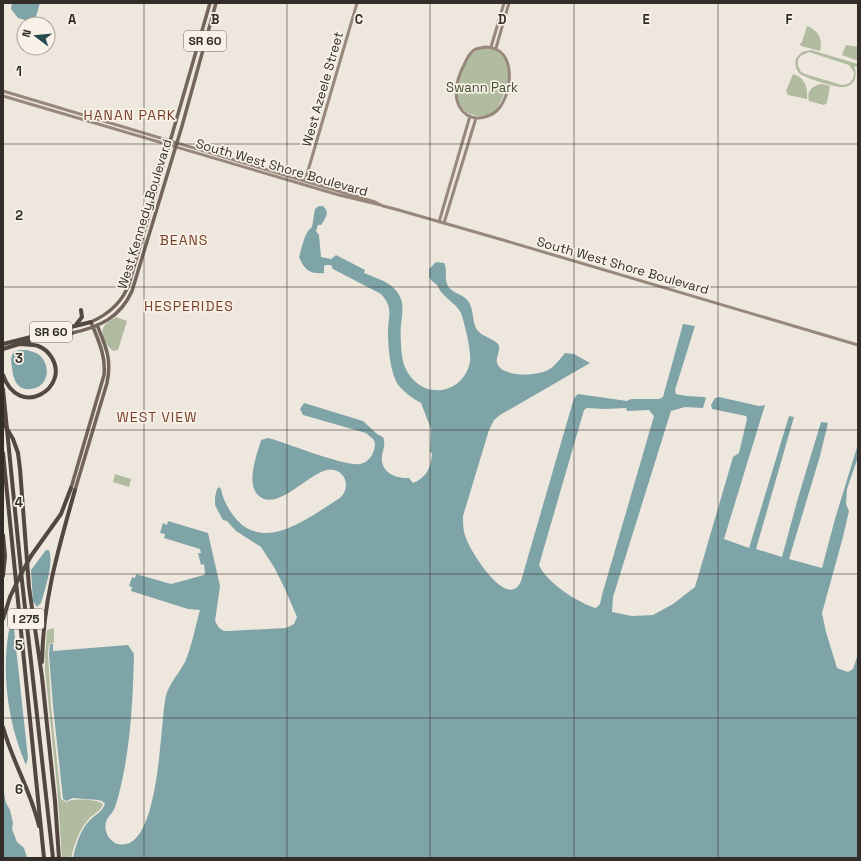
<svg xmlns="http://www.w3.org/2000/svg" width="861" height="861" font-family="'Space Grotesk',sans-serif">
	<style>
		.green { fill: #b0bb9f; fill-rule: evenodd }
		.water { fill: #7fa4a8; fill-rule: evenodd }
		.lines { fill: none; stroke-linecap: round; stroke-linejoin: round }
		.secondary { stroke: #98887c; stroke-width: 3 }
		.primary { stroke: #73655c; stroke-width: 3.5 }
		.highway { stroke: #534741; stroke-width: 4 }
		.highway-bridge { stroke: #534741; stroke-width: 4 }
		.grid { fill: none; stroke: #332d29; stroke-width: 1; stroke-opacity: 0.55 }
		.labels { text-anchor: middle; stroke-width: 3.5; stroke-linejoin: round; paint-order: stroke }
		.shield { fill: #f7f1e8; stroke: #6e6862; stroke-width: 1 }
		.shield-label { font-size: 12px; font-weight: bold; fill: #332d29 }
		.park-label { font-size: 13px; fill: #424e30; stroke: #f7f1e8 }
		.street-label { font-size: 13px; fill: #332d29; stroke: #f7f1e8 }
		.neighbourhood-label { font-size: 14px; letter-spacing: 1px; fill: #78422c; stroke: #f7f1e8 }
		.grid-label { font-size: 13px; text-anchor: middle; font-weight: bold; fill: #332d29; stroke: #f7f1e8; stroke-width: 3.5; stroke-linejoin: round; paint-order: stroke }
	</style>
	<rect width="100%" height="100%" fill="#eee7dd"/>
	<!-- green -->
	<path class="green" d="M807,26C818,30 823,39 820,51L801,46L800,44L802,42Z
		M846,45L858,47V61L842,55Z
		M486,48L497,50C500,54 505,58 507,63C512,80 503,98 495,112C491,114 485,116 480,116C445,115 457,67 474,52C477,49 482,49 486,48Z
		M811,50L858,64L857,67L854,66C858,75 855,86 844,87C837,88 804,78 799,73C795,68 795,63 796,58L802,52ZM809,52L849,65L854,72C854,80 850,85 842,85L805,74L801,72L798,66V59L802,55Z
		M793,74C805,78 808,87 807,99L788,95L786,91Z
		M822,84L830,86L827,103L824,105L809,101C806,91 813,85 822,84Z
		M116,317L127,321L118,350L113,351C108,348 100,334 103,328C105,323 112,320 116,317Z
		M115,474L131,479L129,487L113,482Z
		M54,628V644L53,643L49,644L48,654L51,706L61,799L66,802C73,798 98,799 103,804C100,813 92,814 88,820C79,830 74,845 71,858H62L57,786L45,670V656L47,630Z"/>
	<!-- water -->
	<path class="water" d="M12,3H40L35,20L32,22L18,18L11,9Z
		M319,206H323C330,212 326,218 321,225H318L316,231L319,235L321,257L331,259L336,255L365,270L364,273C376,278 391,282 398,293C405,303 402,314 401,325C400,333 401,360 405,367C408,375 415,383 423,387C444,397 467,383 470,361C472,353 464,321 461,313C457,305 448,300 442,293C440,291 439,288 437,285C434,282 431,281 429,277V269L436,262L444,263C448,270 444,276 447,284C450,293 462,293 468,301C475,310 471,324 479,332C484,337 492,338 497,343C503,348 495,357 497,363C502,378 537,376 548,370C554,367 560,359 565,353L574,354L590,363L500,415L494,420L489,430L463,516C463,524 463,531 466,538C470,551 508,612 521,581L574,398L578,394L627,401L631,399H659L663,397L683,324L695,326L675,390L676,394L687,396L704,397L706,398L703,408L685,407L671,411L613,597L612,612L632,616L653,615L673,604L695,587L733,457L739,453L747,419L746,416L712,409L711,405L715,398L719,397L759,406L765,405L724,539L749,548L789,416L794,417L756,549L782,557L798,498L821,422L828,423L820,456L789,559L822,568L835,519L858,444V457L847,489L846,504L849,511L843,537L822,613L826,632L837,668L848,672L853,669L858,654V858H73C76,845 80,830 90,820C95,815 102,812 105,804L102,801L98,800L73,798L66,801L63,799L53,706L49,654L50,644H53V651L128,645L134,654C133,696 131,740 122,781C120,789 118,799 115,807C112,816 103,818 106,831C107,836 110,840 115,843C161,861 160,716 166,696C169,683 179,674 185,662C192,646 195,627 200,610L188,609L131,591L132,587L129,586L132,577L135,578L136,574L171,584L204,575L205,573L204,564L201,565L198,553H201L200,549L164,538L165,534L160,533L163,523L167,525L168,521L208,533L220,586L215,621L219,628L224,631H228L286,628L294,624L297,617L285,589L274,567L261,547L236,531L227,521L223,520L218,511L215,505V497L217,489L219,487L221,489C223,501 230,512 238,521C268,552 312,515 340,498C352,487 345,467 327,470C309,473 277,512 259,496C245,484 257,455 261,440L268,438L272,439C289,444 346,467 360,464C370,462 375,452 375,443L373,439L366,433L303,415L300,409L304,403L363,421L377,434L383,437C386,444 383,449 382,456C380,472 395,479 409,478L413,483C426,478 431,468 432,454L430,451L431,429L421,403C414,399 405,393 399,386C390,374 388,346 388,332C388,316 394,308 381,294L333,269L331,265H326L324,266V273C310,274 305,271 299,257C302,249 304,232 312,227L315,209ZM587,408L605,409L626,408L627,411L649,410L654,416L602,595L600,604L596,608C578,603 546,582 539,565L584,410Z
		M26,350C30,351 35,352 38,354C52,364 49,388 31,389C17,391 13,379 12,367C11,363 10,356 14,352C17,350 23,350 26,350Z
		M46,550H49C54,564 45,589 41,603L37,607L33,601L31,570Z
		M13,620L28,758L26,765C7,722 0,666 11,621Z
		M3,788L6,803L10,810L13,823L12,829L17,842L24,848L27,858H3Z"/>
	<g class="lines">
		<!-- secondary -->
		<path class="secondary" d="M486,47C516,48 513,89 500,107C493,117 477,121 467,115C450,103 456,80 464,65C466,60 469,54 474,50C477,48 482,48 486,47Z
			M491,47L504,3
			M496,48L509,3
			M3,91L375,202L383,206L395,209L503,240L858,345
			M3,96L339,195L381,205
			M305,181L357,3
			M439,222L470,116
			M444,223L476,118"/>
		<!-- primary -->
		<path class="primary" d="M72,333C99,327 120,318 132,291L182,126L216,3
			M71,488L104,375C106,355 98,340 91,322C109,314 122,303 129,284L210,3
			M75,490L107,383C112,359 106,347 97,325"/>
		<!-- highway -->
		<path class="highway" d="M75,326L82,317L81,310
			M3,344L91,322
			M3,349L32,340L72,333
			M3,375C19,420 70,388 52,358C49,353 44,348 38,346C32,344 26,345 20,344
			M3,389L22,581L53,858
			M3,453L44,858
			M18,453L20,469L29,587L42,677L55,801L59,858
			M3,535L5,556L3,576
			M31,556L61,514L71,488
			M3,619L10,597
			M42,662C43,600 58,550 75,490
			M3,727C12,761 31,791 39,826"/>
		<!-- highway-bridge -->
		<path class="highway-bridge" d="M3,422L13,439L18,453
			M10,597L20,576L31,556"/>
	</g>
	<!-- grid -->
	<path class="grid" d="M144,3V858M287,3V858M430,3V858M574,3V858M718,3V858M3,144H858M3,287H858M3,430H858M3,574H858M3,718H858"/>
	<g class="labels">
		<!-- shield labels -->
		<g class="shield">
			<rect x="184" y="31" width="42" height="20" rx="3"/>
			<rect x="30" y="322" width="42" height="20" rx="3"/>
			<rect x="8" y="609" width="36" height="20" rx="3"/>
		</g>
		<g class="shield-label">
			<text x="205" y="45">SR 60</text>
			<text x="51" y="336">SR 60</text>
			<text x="26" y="623">I 275</text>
		</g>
		<!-- park labels -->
		<g class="park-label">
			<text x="482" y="92">Swann Park</text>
		</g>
		<!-- street labels -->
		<g class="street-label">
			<text transform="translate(322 89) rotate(-74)" y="5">West Azeele Street</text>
			<text transform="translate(282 167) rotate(16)" y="5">South West Shore Boulevard</text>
			<text transform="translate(144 214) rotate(-73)" y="5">West Kennedy Boulevard</text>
			<text transform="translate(623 265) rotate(16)" y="5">South West Shore Boulevard</text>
		</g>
		<!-- neighbourhood labels -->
		<g class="neighbourhood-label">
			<text x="130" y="120">HANAN PARK</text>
			<text x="184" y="245">BEANS</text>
			<text x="189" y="311">HESPERIDES</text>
			<text x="157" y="422">WEST VIEW</text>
		</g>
	</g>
	<g class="grid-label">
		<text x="72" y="24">A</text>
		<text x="215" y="24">B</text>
		<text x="359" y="24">C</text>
		<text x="502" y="24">D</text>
		<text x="646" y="24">E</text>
		<text x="789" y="24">F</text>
		<text x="19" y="76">1</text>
		<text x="19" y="220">2</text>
		<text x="19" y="363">3</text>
		<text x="19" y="507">4</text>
		<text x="19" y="650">5</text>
		<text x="19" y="794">6</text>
	</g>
	<!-- border -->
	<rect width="861" height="861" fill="none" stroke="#332d29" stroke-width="8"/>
	<!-- north arrow -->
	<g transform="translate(36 36) rotate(286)"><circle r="19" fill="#f7f1e8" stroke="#a9a39c"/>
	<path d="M0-3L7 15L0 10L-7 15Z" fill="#244a4f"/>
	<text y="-6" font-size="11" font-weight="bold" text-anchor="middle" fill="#332d29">N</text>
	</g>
</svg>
